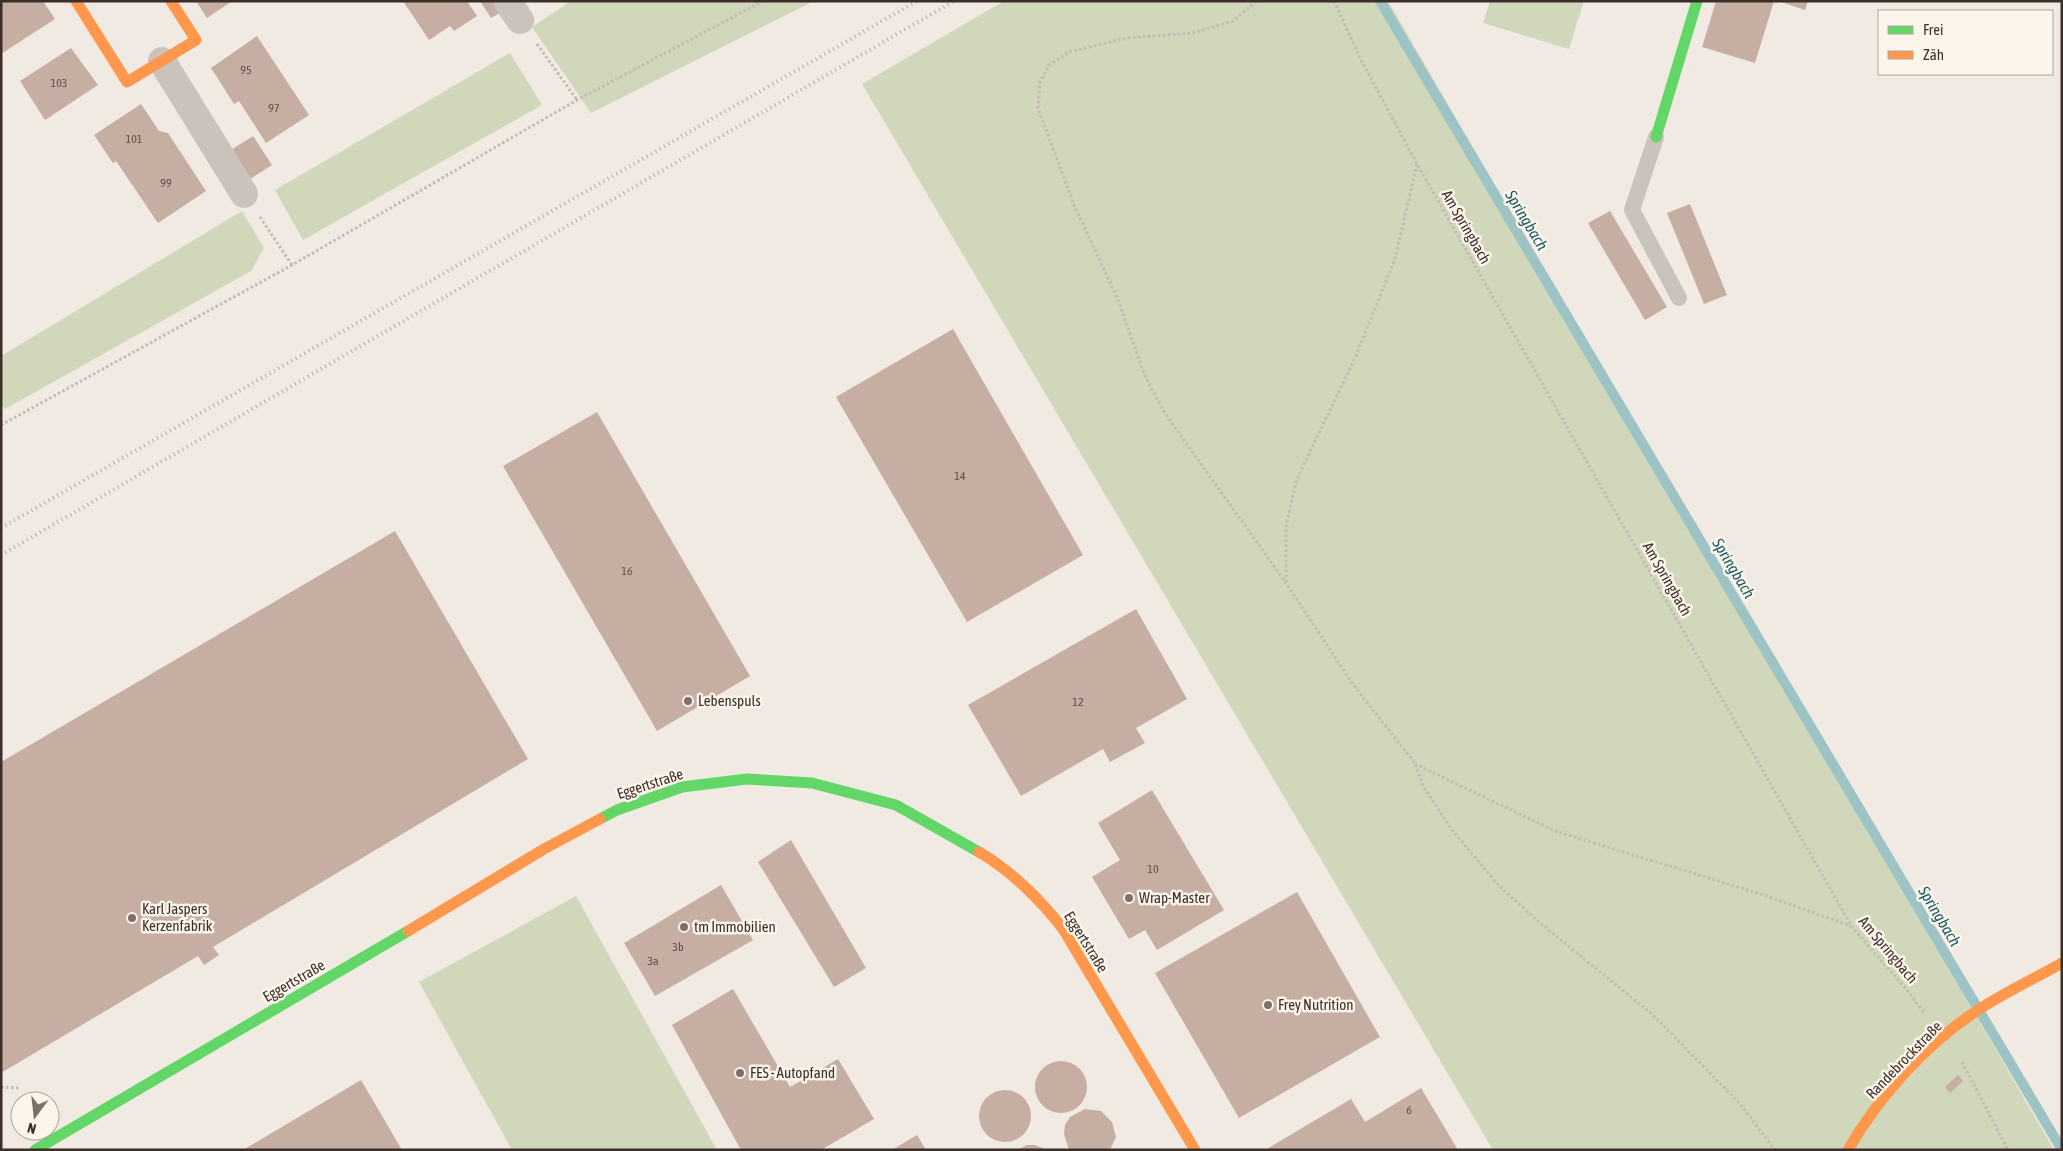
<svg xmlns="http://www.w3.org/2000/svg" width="2063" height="1151" font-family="'Asap Condensed',sans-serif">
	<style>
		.green { fill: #d1d7bb }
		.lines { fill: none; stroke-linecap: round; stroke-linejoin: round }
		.stream { stroke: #9dc3c4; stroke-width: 10 }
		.building { fill: #c6aea3 }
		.path { stroke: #c3bbb4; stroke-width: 3; stroke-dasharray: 2.5 2.5; stroke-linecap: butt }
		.lane { stroke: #cac3bc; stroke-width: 16 }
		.street { stroke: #cac3bc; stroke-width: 28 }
		.fast { stroke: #63d668; stroke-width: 11 }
		.slow { stroke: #ff974d; stroke-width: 11 }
		.rail { stroke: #b2aba6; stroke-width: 4; stroke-dasharray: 1 4; stroke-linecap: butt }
		.poi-dot { fill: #7b706a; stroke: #fcf5eb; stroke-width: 2 }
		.labels { text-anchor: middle; stroke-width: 5; stroke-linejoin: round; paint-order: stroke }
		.number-label { font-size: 12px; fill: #5e4f48 }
		.street-label { font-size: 15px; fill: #3c2f29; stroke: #fcf5eb }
		.poi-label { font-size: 15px; fill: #3c2f29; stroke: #fcf5eb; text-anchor: start }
		.water-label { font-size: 16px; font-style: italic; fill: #185b63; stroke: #fcf5eb }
	</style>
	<rect width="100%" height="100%" fill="#f0eae3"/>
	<!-- green -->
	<path class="green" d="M571,1H814L591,113L532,27Z
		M1004,1H1388L2054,1150H1493L862,84Z
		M1490,1H1584L1569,49L1483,23Z
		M510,53L542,105L303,240L275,190Z
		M242,211L264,248L251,271L5,409L1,404V356Z
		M576,896L717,1150H512L419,982Z"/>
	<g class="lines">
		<!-- stream -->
		<path class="stream" d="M1380,1L2062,1150"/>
	</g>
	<!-- building -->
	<path class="building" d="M1,1H43L55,19L1,54Z
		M196,1H232L207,18Z
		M403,1H467L477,16L454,31L450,26L429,40Z
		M480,1H502L507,9L491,18Z
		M1716,1H1774L1755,63L1702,47Z
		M1778,1H1808L1805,10Z
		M257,36L309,115L266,143L239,101L234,104L211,68Z
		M71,48L98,85L45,120L20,81Z
		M141,104L159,131L168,133L206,191L158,223L116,161L113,163L94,135Z
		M253,136L272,165L250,179L231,150Z
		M1690,204L1727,295L1704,304L1667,213Z
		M1610,211L1667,307L1645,320L1588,223Z
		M953,329L1083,555L967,622L836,397Z
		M597,412L750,676L657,731L503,466Z
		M395,531L528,759L213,947L219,955L204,965L198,956L1,1073V762Z
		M1136,609L1187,699L1136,728L1145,743L1110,762L1103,749L1021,796L968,705Z
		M1152,790L1224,910L1157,950L1145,930L1129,939L1092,877L1120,860L1098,823Z
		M791,840L866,968L834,987L758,862Z
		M721,885L753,940L655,996L624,943Z
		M1297,892L1380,1037L1239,1118L1155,973Z
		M733,989L790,1087L838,1059L874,1119L821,1150H741L672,1025Z
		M1035 1087a26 26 0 1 1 52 0a26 26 0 1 1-52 0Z
		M1958,1075L1963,1081L1950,1093L1945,1087Z
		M361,1080L402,1150H243Z
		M1421,1088L1458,1150H1265L1351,1099L1365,1122Z
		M979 1116a26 26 0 1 1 52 0a26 26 0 1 1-52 0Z
		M1085,1109L1101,1111L1112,1122L1116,1137L1110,1150H1069L1064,1134L1065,1125L1070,1117Z
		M917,1135L926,1150H892Z
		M1027,1145H1035L1047,1150H1017Z"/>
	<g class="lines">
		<!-- path -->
		<path class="path" d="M1256,1L1233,21L1192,33L1127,38L1069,52L1049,65L1040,82L1038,108L1074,205L1117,297L1145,376L1164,412L1286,583L1354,686L1415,763L1423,786L1452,830L1500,887L1540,923L1653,1015L1741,1105L1775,1150
			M1334,1L1360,58L1417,164L1852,927L1907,990L1925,1014
			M537,44L577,100
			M260,217L292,265
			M1,425L292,265L577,100L763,1
			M1286,582V526L1297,479L1355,358L1395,259L1417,164
			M1415,764L1555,831L1764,895L1851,926
			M1962,1062L2008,1150
			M1,1087L19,1088"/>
		<!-- lane -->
		<path class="lane" d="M1656,137L1632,210L1679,298"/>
		<!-- street -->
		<path class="street" d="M507,1L520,20
			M162,61L244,194"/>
		<!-- fast -->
		<path class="fast" d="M1656,137L1697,1
			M600,819L617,810L682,787L747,779L812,783L896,805L979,852
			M35,1150L408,931"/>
		<!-- slow -->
		<path class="slow" d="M76,1L127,82L196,40L171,1
			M979,852C1010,870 1041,900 1063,929L1195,1150
			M408,931L544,849L600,819
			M1848,1150C1879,1096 1926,1044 1978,1010C2005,992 2034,979 2062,963"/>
		<!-- rail -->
		<path class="rail" d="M1,528L917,1
			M1,555L954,1"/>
	</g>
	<!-- markers -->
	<g class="poi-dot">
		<circle cx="688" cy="701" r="5"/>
		<circle cx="1129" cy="898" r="5"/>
		<circle cx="132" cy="918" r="5"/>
		<circle cx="684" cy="927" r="5"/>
		<circle cx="1268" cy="1005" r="5"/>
		<circle cx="740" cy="1073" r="5"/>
	</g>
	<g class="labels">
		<!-- number labels -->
		<g class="number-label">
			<text x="246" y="74">95</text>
			<text x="59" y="87">103</text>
			<text x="274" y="112">97</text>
			<text x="134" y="143">101</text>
			<text x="166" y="187">99</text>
			<text x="960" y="480">14</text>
			<text x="627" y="575">16</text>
			<text x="1078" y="706">12</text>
			<text x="1153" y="873">10</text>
			<text x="678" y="951">3b</text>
			<text x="653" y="965">3a</text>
			<text x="1409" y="1114">6</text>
		</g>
		<!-- street labels -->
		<g class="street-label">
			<text transform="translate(1466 227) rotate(60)" y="5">Am Springbach</text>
			<text transform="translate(1667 579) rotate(60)" y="5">Am Springbach</text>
			<text transform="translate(650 784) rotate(-18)" y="5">Eggertstraße</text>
			<text transform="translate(1086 942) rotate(58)" y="5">Eggertstraße</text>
			<text transform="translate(1888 950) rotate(50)" y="5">Am Springbach</text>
			<text transform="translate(294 981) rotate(-30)" y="5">Eggertstraße</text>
			<text transform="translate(1904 1060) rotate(-46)" y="5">Randebrockstraße</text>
		</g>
		<!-- poi labels -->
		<g class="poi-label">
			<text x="698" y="706">Lebenspuls</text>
			<text x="1139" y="903">Wrap-Master</text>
			<text x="142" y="914">Karl Jaspers<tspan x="142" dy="17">Kerzenfabrik</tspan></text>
			<text x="694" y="932">tm Immobilien</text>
			<text x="1278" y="1010">Frey Nutrition</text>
			<text x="750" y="1078">FES - Autopfand</text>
		</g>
		<!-- water labels -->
		<g class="water-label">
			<text transform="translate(1527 220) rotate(59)" y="6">Springbach</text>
			<text transform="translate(1734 568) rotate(59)" y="6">Springbach</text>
			<text transform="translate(1940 916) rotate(59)" y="6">Springbach</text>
		</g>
	</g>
	<!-- border -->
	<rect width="2063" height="1151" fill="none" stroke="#3c2f29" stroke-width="5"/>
	<!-- legend -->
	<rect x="1878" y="10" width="175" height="65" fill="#fcf5eb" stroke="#afa69d"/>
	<rect x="1888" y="26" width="25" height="8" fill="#63d668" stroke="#afa69d"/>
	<text x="1923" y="35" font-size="15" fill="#3c2f29">Frei</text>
	<rect x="1888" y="51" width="25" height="8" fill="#ff974d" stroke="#afa69d"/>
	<text x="1923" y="60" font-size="15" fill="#3c2f29">Zäh</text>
	<!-- north arrow -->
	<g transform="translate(35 1116) rotate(195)"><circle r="24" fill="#fcf5eb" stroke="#afa69d"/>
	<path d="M0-4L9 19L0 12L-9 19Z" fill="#7b706a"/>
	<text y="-8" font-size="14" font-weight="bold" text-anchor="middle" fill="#3c2f29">N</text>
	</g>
</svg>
